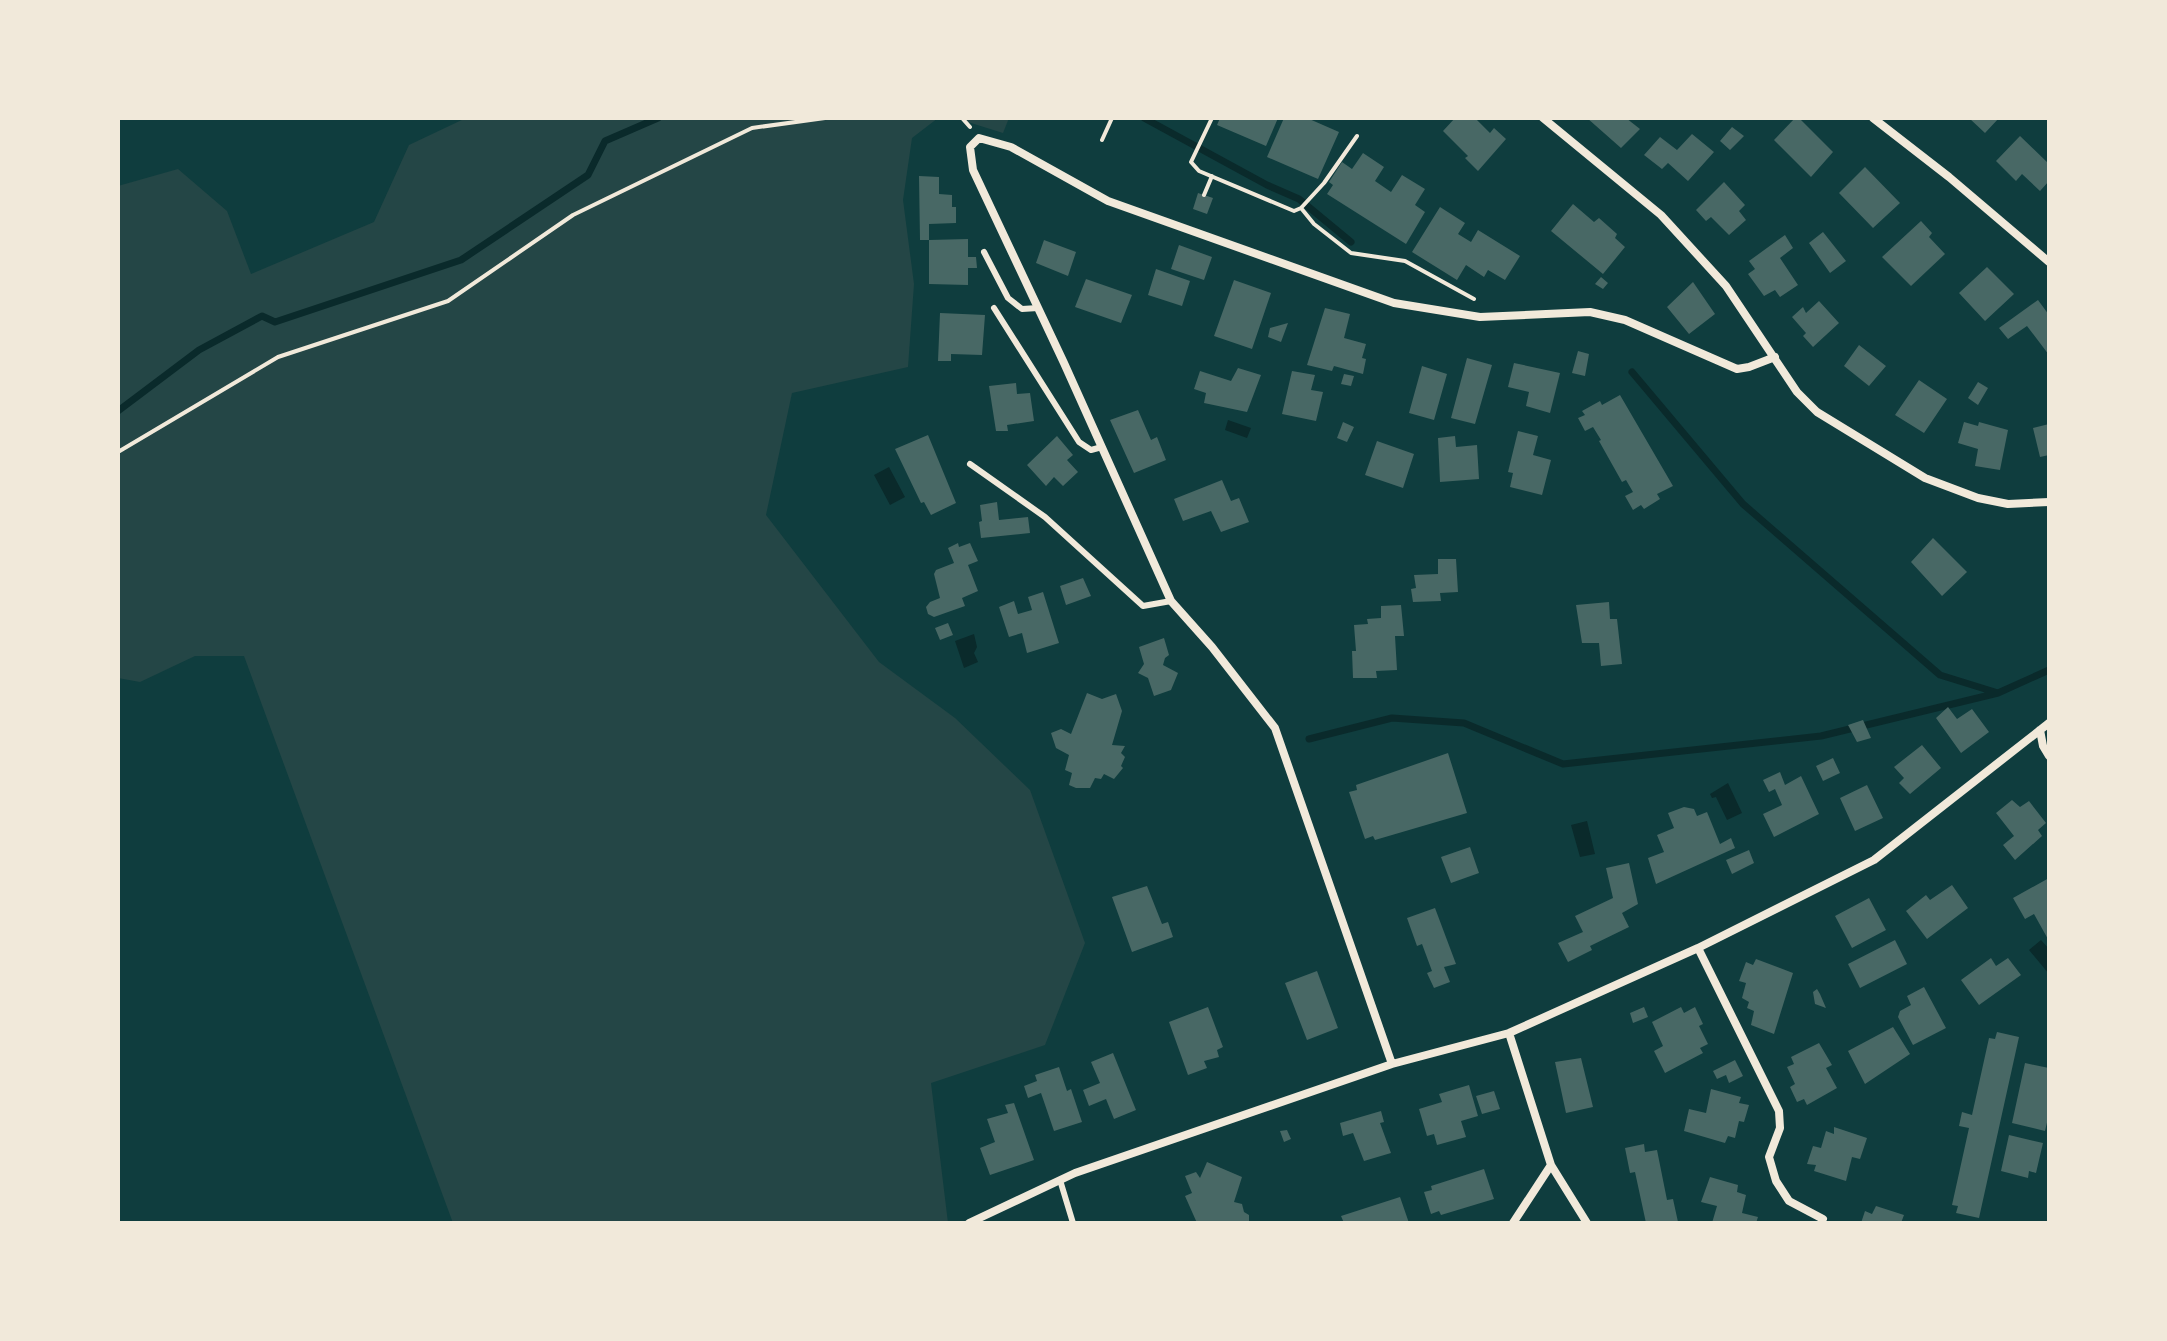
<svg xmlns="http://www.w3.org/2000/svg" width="2167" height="1341" font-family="Commissioner,sans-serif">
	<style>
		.green { fill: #244646 }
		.water { fill: #0a2a2b }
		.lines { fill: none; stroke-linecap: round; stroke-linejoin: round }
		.stream { stroke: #0a2a2b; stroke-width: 7 }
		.building { fill: #486865 }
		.path { stroke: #f1e9da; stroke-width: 4 }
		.service { stroke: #f1e9da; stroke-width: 6 }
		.minor { stroke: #f1e9da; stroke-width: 8 }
	</style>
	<rect width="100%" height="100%" fill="#0f3d3e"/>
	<!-- green -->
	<path class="green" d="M466,118H938L912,138L903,200L914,284L908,367L792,393L766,515L879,662L955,718L1030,790L1085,943L1045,1045L931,1083L948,1223H453L244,656H195L140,682L118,678V186L178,169L227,211L251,274L374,222L409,145Z
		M955,118H1009L1003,133Z"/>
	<!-- water -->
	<path class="water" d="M1228,420L1251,428L1247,438L1225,430Z
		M889,467L905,497L890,505L874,475Z
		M974,634L977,647L974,653L978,662L964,668L955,641Z
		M1728,783L1742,813L1727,820L1716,797L1712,798L1710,794Z
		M1587,821L1595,854L1580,857L1571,825Z
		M2041,940L2049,949V974L2029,950Z"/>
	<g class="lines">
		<!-- stream -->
		<path class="stream" d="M1144,118L1267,185L1299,199L1351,242
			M1632,372L1743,504L1940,675L1998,693L2049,670
			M118,411L199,350L262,316L275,322L461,260L588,175L605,141L658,118
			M1309,739L1392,718L1464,723L1563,764L1821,736L1998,693"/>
	</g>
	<!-- building -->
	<path class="building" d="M1220,118H1278L1266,146L1217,125Z
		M1284,118H1307L1339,132L1318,179L1267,157Z
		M1455,118H1475L1490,133L1494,128L1506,139L1478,171L1465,158L1468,156L1443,131Z
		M1587,118H1626L1640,129L1621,148Z
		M1795,118H1799L1833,152L1811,177L1774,140Z
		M1969,118H1999L1985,133Z
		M1732,127L1744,136L1730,150L1720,141Z
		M1692,134L1714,152L1688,181L1668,163L1662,169L1644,155L1660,137L1677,150Z
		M2020,136L2049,164V181L2040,191L2022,174L2016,181L1996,161Z
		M1363,153L1384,167L1375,181L1391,192L1402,175L1425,189L1415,205L1425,212L1406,244L1327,194L1333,185L1329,182L1342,162L1352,169Z
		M1865,167L1900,203L1873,228L1839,193Z
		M919,176L939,177V194L952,195V207H956V223L929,224V240H920Z
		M1724,182L1745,205L1739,211L1746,220L1729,235L1711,217L1706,221L1696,210Z
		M1198,193L1213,198L1207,214L1193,209Z
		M1573,204L1594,222L1599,218L1617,234L1615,238L1625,247L1603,274L1551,231Z
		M1440,207L1465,223L1458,234L1471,242L1478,230L1520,256L1505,280L1488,270L1484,277L1466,265L1457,280L1412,252Z
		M1921,221L1932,233L1929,237L1945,254L1911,286L1882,257Z
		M1823,232L1846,261L1830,273L1809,243Z
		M1785,235L1793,248L1780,258L1798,285L1780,297L1775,290L1764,296L1748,274L1755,269L1749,261Z
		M968,239V257H976L977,268H968V285L929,284V240Z
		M1044,240L1076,252L1068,276L1036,263Z
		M1179,245L1212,257L1204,280L1171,269Z
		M1987,267L2014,294L1985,321L1959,293Z
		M1156,269L1190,281L1182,306L1148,295Z
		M1601,277L1608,283L1603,289L1595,284Z
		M1086,279L1132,295L1121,323L1075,307Z
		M1234,280L1271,293L1252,349L1214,336Z
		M1693,282L1715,314L1689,334L1667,307Z
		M2038,300L2049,315V355L2027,326L2008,339L1999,328Z
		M1819,301L1839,323L1813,347L1803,336L1806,333L1792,317L1803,307L1806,313Z
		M1325,308L1350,314L1344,338L1366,344L1362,358L1366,359L1363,374L1334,366L1332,371L1307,365Z
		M940,313L985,315L982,355L951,354V361H938Z
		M1288,323L1281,342L1268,337L1270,328Z
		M1859,345L1886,366L1869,386L1844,366Z
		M1578,351L1589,354L1585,376L1572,373Z
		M1467,358L1492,365L1475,424L1451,418Z
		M1514,363L1560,373L1550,413L1526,406L1529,392L1508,387Z
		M1422,366L1447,374L1434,420L1409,413Z
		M1238,368L1261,375L1247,412L1204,403L1206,393L1194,389L1200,371L1231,381Z
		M1292,371L1315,375L1311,390L1323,392L1316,421L1282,414Z
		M1344,374L1354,376L1351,386L1341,384Z
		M1919,380L1947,399L1924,433L1895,415Z
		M1978,382L1988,388L1978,405L1968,398Z
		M1016,383L1017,394L1030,393L1034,421L1007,425L1008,431H996L989,386Z
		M1620,395L1673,486L1657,494L1660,499L1644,509L1641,505L1633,510L1625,496L1633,492L1626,480L1622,482L1599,441L1601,440L1593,427L1585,431L1578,418L1585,415L1582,411L1600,401L1602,405Z
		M1138,410L1151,440L1157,437L1166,460L1134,473L1110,420Z
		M1343,422L1354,427L1347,442L1337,438Z
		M1964,422L1978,426L1979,422L2008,430L2000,470L1975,466L1978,449L1958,443Z
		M2049,424V455L2040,457L2033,428Z
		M1518,431L1538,436L1533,455L1551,460L1542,495L1510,487L1513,473L1508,472Z
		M928,435L956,503L931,515L924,502L921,503L895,449Z
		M1057,436L1073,455L1067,460L1078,472L1063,486L1054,477L1046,486L1027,465Z
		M1455,436L1456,447L1477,445L1479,479L1440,482L1438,438Z
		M1377,441L1414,454L1403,488L1365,475Z
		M1222,480L1231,501L1239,498L1249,522L1221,532L1211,511L1183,521L1174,499Z
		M997,502L999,520L1028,517L1030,533L981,538L979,522L982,521L980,505Z
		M1933,538L1967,572L1942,596L1911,562Z
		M958,543L959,547L970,543L978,561L968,565L978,591L962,598L965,606L934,617L928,614L926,607L930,602L940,598L934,574L936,570L954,563L948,548Z
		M1438,559H1456L1458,592L1440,593L1441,601L1413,602L1411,589L1416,588L1414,575L1438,574Z
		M1083,578L1091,596L1066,605L1060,586Z
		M1043,592L1059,643L1027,653L1022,633L1009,637L999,607L1014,601L1018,614L1032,610L1028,597Z
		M1609,602L1610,619H1617L1622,664L1601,666L1599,643H1582L1576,605Z
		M1401,605L1404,636H1395L1397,670L1376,671L1377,678H1353L1352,651H1356L1354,625L1368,624L1367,619L1381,618V606Z
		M948,623L953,635L940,640L935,628Z
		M1164,638L1169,655L1165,658L1163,665L1178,673L1171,690L1154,696L1148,678L1138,673L1144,664L1139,647Z
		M1087,693L1102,699L1116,694L1122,711L1112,745L1125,746L1121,753L1125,757L1121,766L1123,768L1114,779L1104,774L1101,779L1095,778L1090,788H1076L1069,785L1072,773L1065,770L1069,755L1056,748L1051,733L1061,729L1071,734Z
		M1948,707L1957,719L1972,709L1989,732L1961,753L1936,718Z
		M1863,720L1871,738L1857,742L1848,725Z
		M1922,745L1941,768L1910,794L1899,783L1904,778L1894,767Z
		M1448,753L1467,813L1375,840L1373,836L1365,839L1349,792L1357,790L1356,785Z
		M1833,758L1840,773L1823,781L1816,766Z
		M1780,772L1785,785L1801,776L1819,814L1774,837L1763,814L1782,805L1775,789L1769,792L1763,780Z
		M1867,785L1883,818L1855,831L1840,798Z
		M2012,800L2020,807L2029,801L2046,823L2038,830L2042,836L2015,860L2003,845L2014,836L1996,813Z
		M1684,807L1694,809L1697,816L1707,812L1720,844L1731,838L1735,848L1656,884L1648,858L1664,852L1657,835L1674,828L1668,813Z
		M1470,847L1479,873L1451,883L1441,857Z
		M1749,850L1754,863L1732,874L1726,860Z
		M1629,863L1638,904L1622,913L1629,927L1590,946L1592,950L1568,962L1558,943L1583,932L1575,916L1613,898L1606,868Z
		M2049,878V941L2034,914L2025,919L2013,898Z
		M1952,885L1968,908L1927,939L1906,911L1926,895L1930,900Z
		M1147,886L1162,924L1168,922L1173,937L1132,952L1112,897Z
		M1869,898L1886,930L1852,948L1835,916Z
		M1435,908L1456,964L1444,967L1450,982L1434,988L1427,973L1432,971L1422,944L1417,946L1407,918Z
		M1895,940L1907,964L1860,988L1848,964Z
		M1991,958L1996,966L2008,958L2021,975L1979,1005L1961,980Z
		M1756,959L1793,973L1774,1034L1751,1025L1754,1011L1747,1008L1749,1002L1742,998L1746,983L1739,981L1746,962L1753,965Z
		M1317,971L1338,1028L1307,1040L1285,983Z
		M1924,987L1946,1028L1913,1045L1898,1017L1900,1011L1911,1005L1907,996Z
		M1817,989L1820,994L1826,1008L1815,1004L1813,992Z
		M1208,1007L1223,1047L1217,1050L1219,1057L1204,1061L1207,1068L1188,1075L1169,1022Z
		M1644,1007L1648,1017L1633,1023L1630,1013Z
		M1681,1007L1684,1013L1695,1007L1703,1024L1699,1026L1708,1044L1700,1048L1703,1053L1665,1073L1654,1051L1663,1046L1652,1022Z
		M1893,1027L1910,1054L1865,1084L1848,1051Z
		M1997,1032L2019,1037L1979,1218L1956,1213L1958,1206L1952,1205L1969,1128L1959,1126L1962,1112L1972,1115L1989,1038L1995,1039Z
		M1819,1043L1832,1065L1826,1068L1837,1088L1807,1105L1804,1099L1797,1102L1790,1087L1795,1084L1787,1067L1794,1064L1791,1057Z
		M1113,1053L1136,1110L1114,1119L1106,1099L1089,1106L1083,1090L1100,1083L1091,1062Z
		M1581,1058L1593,1107L1566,1113L1555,1062Z
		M1735,1060L1743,1076L1729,1083L1726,1075L1717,1079L1713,1071Z
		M2025,1063L2049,1068V1114L2045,1131L2012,1123Z
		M1059,1067L1067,1091L1071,1089L1082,1122L1054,1131L1041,1093L1028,1098L1024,1086L1037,1081L1035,1075Z
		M1469,1085L1478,1116L1461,1121L1466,1137L1437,1145L1434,1134L1427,1136L1419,1109L1442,1102L1439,1094Z
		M1711,1089L1741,1097L1739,1103L1749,1105L1744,1122L1739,1121L1735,1138L1728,1136L1725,1143L1684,1131L1689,1109L1706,1113Z
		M1494,1091L1500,1109L1482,1114L1476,1096Z
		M1014,1103L1034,1160L990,1175L980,1148L995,1142L987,1119L1008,1113L1005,1105Z
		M1381,1111L1384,1122L1380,1123L1391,1153L1364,1161L1353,1133L1343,1136L1340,1123Z
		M1834,1127L1867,1138L1860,1159L1852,1157L1846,1181L1814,1171L1816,1165L1807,1164L1813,1146L1821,1148L1826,1131L1834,1134Z
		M1287,1130L1291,1139L1284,1142L1280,1131Z
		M2009,1135L2043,1143L2036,1173L2029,1171L2028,1178L2001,1171Z
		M1644,1144L1645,1152L1657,1150L1667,1200L1673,1199L1678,1222L1646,1223L1635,1172L1630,1173L1625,1148Z
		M1207,1162L1242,1177L1234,1202L1242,1204L1244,1212L1249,1215V1223H1197L1185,1196L1192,1193L1185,1176L1196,1172L1200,1178Z
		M1484,1169L1494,1199L1441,1215L1439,1211L1431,1214L1424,1192L1432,1190L1431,1186Z
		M1710,1177L1738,1185L1737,1192L1746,1195L1742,1213L1758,1217L1756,1223H1712L1717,1206L1701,1202Z
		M1400,1197L1409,1223H1344L1341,1216Z
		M1876,1206L1904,1215L1901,1223H1861L1865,1211L1872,1214Z"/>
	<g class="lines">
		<!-- path -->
		<path class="path" d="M962,118L970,127
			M1212,118L1191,162L1199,171L1294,211L1301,208L1314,224L1351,253L1405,261L1474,299
			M1102,140L1112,118
			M1204,195L1212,176
			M1301,208L1324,183L1357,136
			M118,452L278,357L448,301L573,215L752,128L825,118"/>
		<!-- service -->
		<path class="service" d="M984,252L1008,298L1022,309L1038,308
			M994,308L1079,442L1091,450L1102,447
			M970,464L1045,517L1143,606L1171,601
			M1060,1180L1073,1223"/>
		<!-- minor -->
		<path class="minor" d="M1543,118L1661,215L1726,286L1797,392L1817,412L1925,478L1978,498L2008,504L2049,502
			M1873,118L1949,177L2049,262
			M2040,730L2043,746L2049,756
			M1698,948L1779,1111L1780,1128L1769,1157L1776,1181L1789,1201L1823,1219
			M1509,1033L1551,1165L1587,1223
			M1392,1064L1275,728L1212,647L1171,601L1064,363L973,170L970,147L979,138L1011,147L1108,201L1394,303L1480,317L1590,312L1625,320L1737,369L1749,367L1775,357
			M969,1223L1075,1173L1392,1064L1509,1033L1698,948L1874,860L2049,723
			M1513,1223L1551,1165"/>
	</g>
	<!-- border -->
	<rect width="2167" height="1341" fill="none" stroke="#f1e9da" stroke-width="240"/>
</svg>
